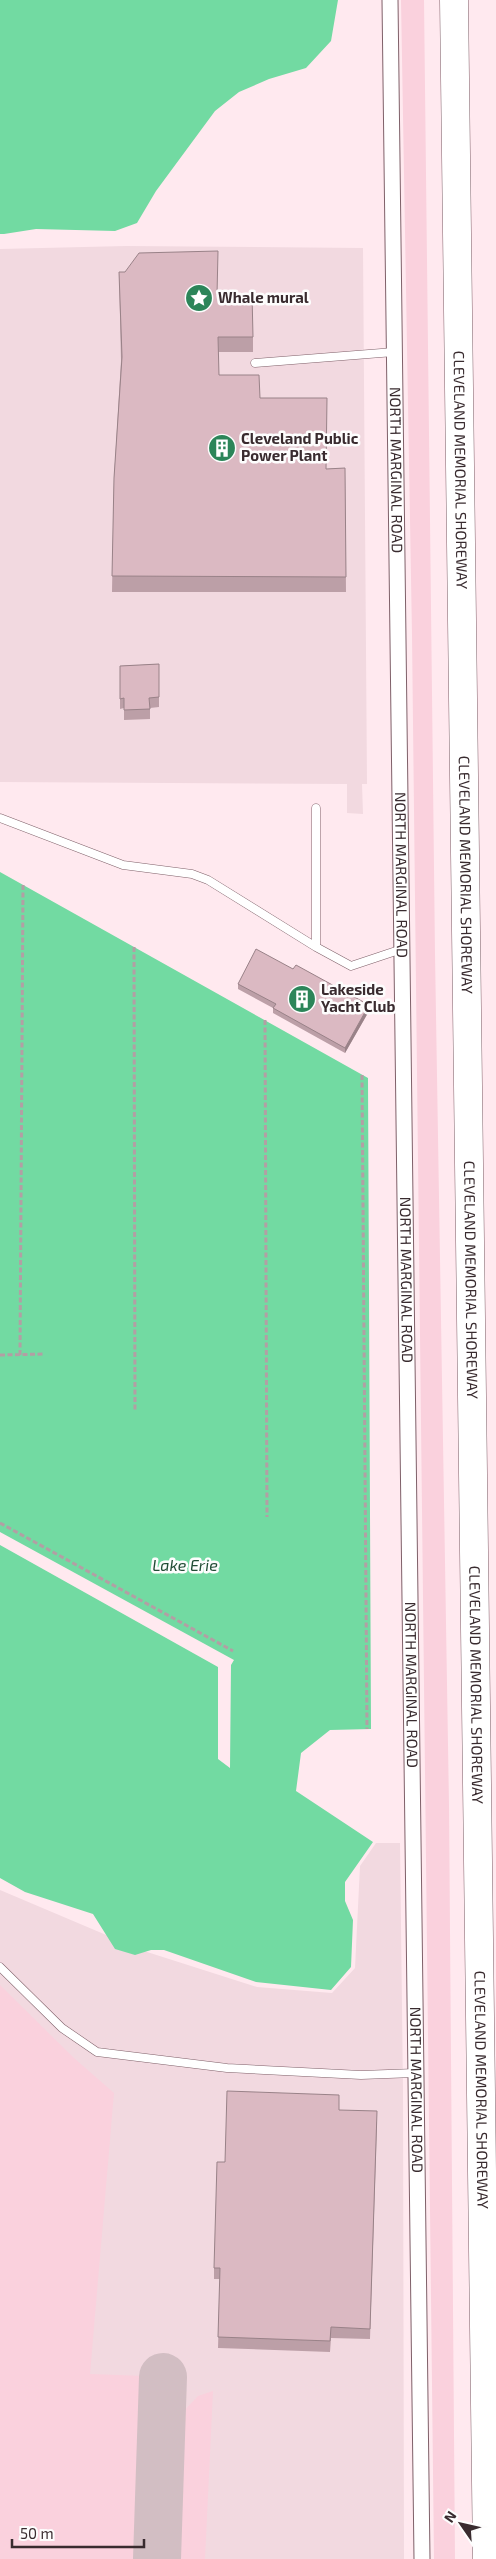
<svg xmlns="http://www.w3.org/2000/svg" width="496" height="2559" font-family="'Exo 2',sans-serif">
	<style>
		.built { fill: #f2d9e0 }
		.green { fill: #fad1dd }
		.water { fill: #72daa2 }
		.pier { fill: #ffe9ef }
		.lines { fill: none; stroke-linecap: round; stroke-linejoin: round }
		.taxiway { stroke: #d2bec3; stroke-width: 48 }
		.service-casing { stroke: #7f6069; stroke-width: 9 }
		.minor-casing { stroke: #7f6069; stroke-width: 17 }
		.motorway-casing { stroke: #7f6069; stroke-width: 29 }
		.path { stroke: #b29fa4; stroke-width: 3; stroke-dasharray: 5 2.5; stroke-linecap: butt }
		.service { stroke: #fff; stroke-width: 8 }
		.minor { stroke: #fff; stroke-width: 15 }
		.motorway { stroke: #fff; stroke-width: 28 }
		.wall { fill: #bc9fa7 }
		.shaded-wall { fill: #998288 }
		.building { fill: #dbb9c2; stroke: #998288 }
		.labels { text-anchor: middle; stroke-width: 5; stroke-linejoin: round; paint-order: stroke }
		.poi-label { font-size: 15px; font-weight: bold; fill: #392b2f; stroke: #fdfdfd; text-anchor: start }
		.street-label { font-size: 15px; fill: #392b2f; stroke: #fdfdfd }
		.water-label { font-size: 16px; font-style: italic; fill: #224d36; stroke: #fdfdfd }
	</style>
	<rect width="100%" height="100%" fill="#ffe9ef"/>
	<!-- built -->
	<path class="built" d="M126,246L363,248L367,784H362L363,814L347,813V784L0,782V249Z
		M376,1843H400L403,2090L404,2559H0V1890L144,1951L257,1987L332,1993L355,1968L360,1866Z"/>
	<!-- green -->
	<path class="green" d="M401,0H424L435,954L449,1805L455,2559H434L412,635Z
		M0,1985L74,2058L114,2093L90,2374L144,2376L134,2559H0Z
		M213,2391L205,2559H170L175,2420L198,2396Z"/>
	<!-- water -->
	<path class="water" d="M0,0H338L331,41L306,68L269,79L239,92L215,111L156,191L137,223L115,231L36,229L4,234H0Z
		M0,872L368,1078L371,1729L330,1730L301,1753L296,1791L373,1842L345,1882V1901L353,1920L351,1967L331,1990L256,1982L164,1950H151L135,1955L115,1949L93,1914L25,1892L0,1878Z"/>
	<!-- pier -->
	<path class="pier" d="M0,1532L234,1660L231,1665L230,1768L218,1759V1667L0,1545Z"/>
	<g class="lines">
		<!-- taxiway -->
		<path class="taxiway" d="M157,2559L163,2377"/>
		<!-- service casing -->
		<g class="service-casing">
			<path id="service" d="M255,363L394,352
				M316,808V947L351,966L402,949
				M0,818L123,865L192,874L208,880L316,947
				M0,1967L62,2028L97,2052L227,2068L361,2075L415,2073"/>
		</g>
		<!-- minor casing -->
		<g class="minor-casing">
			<g id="minor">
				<path id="s1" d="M390,0L422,2559"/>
			</g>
		</g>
		<!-- motorway casing -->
		<g class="motorway-casing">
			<g id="motorway">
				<path id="s2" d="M454,0L487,2559"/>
			</g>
		</g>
		<!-- path -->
		<path class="path" d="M134,947L135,1412
			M265,1020L267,1517
			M362,1075L367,1729
			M0,1355L45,1354
			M20,1355L23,885
			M0,1523L233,1651"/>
		<!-- service -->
		<use href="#service" class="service"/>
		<!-- minor -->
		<use href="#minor" class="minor"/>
		<!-- motorway -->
		<use href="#motorway" class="motorway"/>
	</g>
	<!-- wall -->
	<path class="wall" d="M119,272L218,295L253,337V352H218L219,375L260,398L326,469L345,468L346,592H112L114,478L121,361Z
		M159,664V707L150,708V719L124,720V708L120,709V666Z
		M293,969L369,1011L345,1053L273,1013V1008L238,989V984Z
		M339,2110L377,2122L370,2339L331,2338L330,2352L218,2348L220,2279H214V2268Z"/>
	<!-- shaded-wall -->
	<path class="shaded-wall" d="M369,1005V1011L345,1053V1048Z"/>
	<!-- building -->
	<path class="building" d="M218,251L217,295L252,294L253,337H218L219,375H259L260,398H327L326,469L345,468L346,577L112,576L114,478L122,357L119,272H125L139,253Z
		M159,664V697L149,698L150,709L124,710V698L120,699V666Z
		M256,949L293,969L296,965L369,1005L345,1048L273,1008L276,1004L238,984Z
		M227,2091L339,2095V2110L377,2111L370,2329L331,2327L330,2341L218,2337L220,2268H214L217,2162H225Z"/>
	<!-- icons -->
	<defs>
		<g id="sight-disc" transform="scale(1.4375)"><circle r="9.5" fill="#2c8559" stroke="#fdfdfd"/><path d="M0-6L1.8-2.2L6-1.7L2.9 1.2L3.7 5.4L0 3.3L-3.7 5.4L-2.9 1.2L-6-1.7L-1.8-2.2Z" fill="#fff"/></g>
		<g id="building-disc" transform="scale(1.4375)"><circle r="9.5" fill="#2c8559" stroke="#fdfdfd"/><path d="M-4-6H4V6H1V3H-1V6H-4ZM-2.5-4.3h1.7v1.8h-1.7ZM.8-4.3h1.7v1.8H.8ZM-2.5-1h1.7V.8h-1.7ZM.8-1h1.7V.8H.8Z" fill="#fff"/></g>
	</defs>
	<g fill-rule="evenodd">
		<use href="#sight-disc" x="199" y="298"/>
		<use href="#building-disc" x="222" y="448"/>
		<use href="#building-disc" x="302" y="999"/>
	</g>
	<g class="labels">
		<!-- poi labels -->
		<g class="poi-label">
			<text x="218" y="303">Whale mural</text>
			<text x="241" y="444">Cleveland Public<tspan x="241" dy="17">Power Plant</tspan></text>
			<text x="321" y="995">Lakeside<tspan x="321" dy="17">Yacht Club</tspan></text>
		</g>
		<!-- street labels -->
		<g class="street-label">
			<text dy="5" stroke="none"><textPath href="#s1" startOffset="470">NORTH MARGINAL ROAD</textPath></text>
			<text dy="5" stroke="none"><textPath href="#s2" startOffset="470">CLEVELAND MEMORIAL SHOREWAY</textPath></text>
			<text dy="5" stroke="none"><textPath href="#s1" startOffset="875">NORTH MARGINAL ROAD</textPath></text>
			<text dy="5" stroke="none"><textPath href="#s2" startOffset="875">CLEVELAND MEMORIAL SHOREWAY</textPath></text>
			<text dy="5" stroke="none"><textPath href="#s1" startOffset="1280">NORTH MARGINAL ROAD</textPath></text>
			<text dy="5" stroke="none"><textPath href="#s2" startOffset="1280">CLEVELAND MEMORIAL SHOREWAY</textPath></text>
			<text dy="5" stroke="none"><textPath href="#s1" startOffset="1685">NORTH MARGINAL ROAD</textPath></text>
			<text dy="5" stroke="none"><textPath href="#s2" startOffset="1685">CLEVELAND MEMORIAL SHOREWAY</textPath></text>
			<text dy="5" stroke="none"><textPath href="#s1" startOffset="2090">NORTH MARGINAL ROAD</textPath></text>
			<text dy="5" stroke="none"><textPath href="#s2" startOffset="2090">CLEVELAND MEMORIAL SHOREWAY</textPath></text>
		</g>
		<!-- water labels -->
		<g class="water-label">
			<text x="185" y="1571">Lake Erie</text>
		</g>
	</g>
	<!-- north arrow -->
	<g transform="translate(461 2524) rotate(304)" stroke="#fdfdfd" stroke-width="4" paint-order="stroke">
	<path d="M0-4L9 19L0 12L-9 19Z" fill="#392b2f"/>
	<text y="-8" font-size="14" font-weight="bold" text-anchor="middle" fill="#392b2f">N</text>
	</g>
	<!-- scale -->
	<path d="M12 2539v8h132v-8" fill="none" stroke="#392b2f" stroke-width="2.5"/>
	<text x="20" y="2539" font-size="15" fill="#392b2f" stroke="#fdfdfd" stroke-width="4" paint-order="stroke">50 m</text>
</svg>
